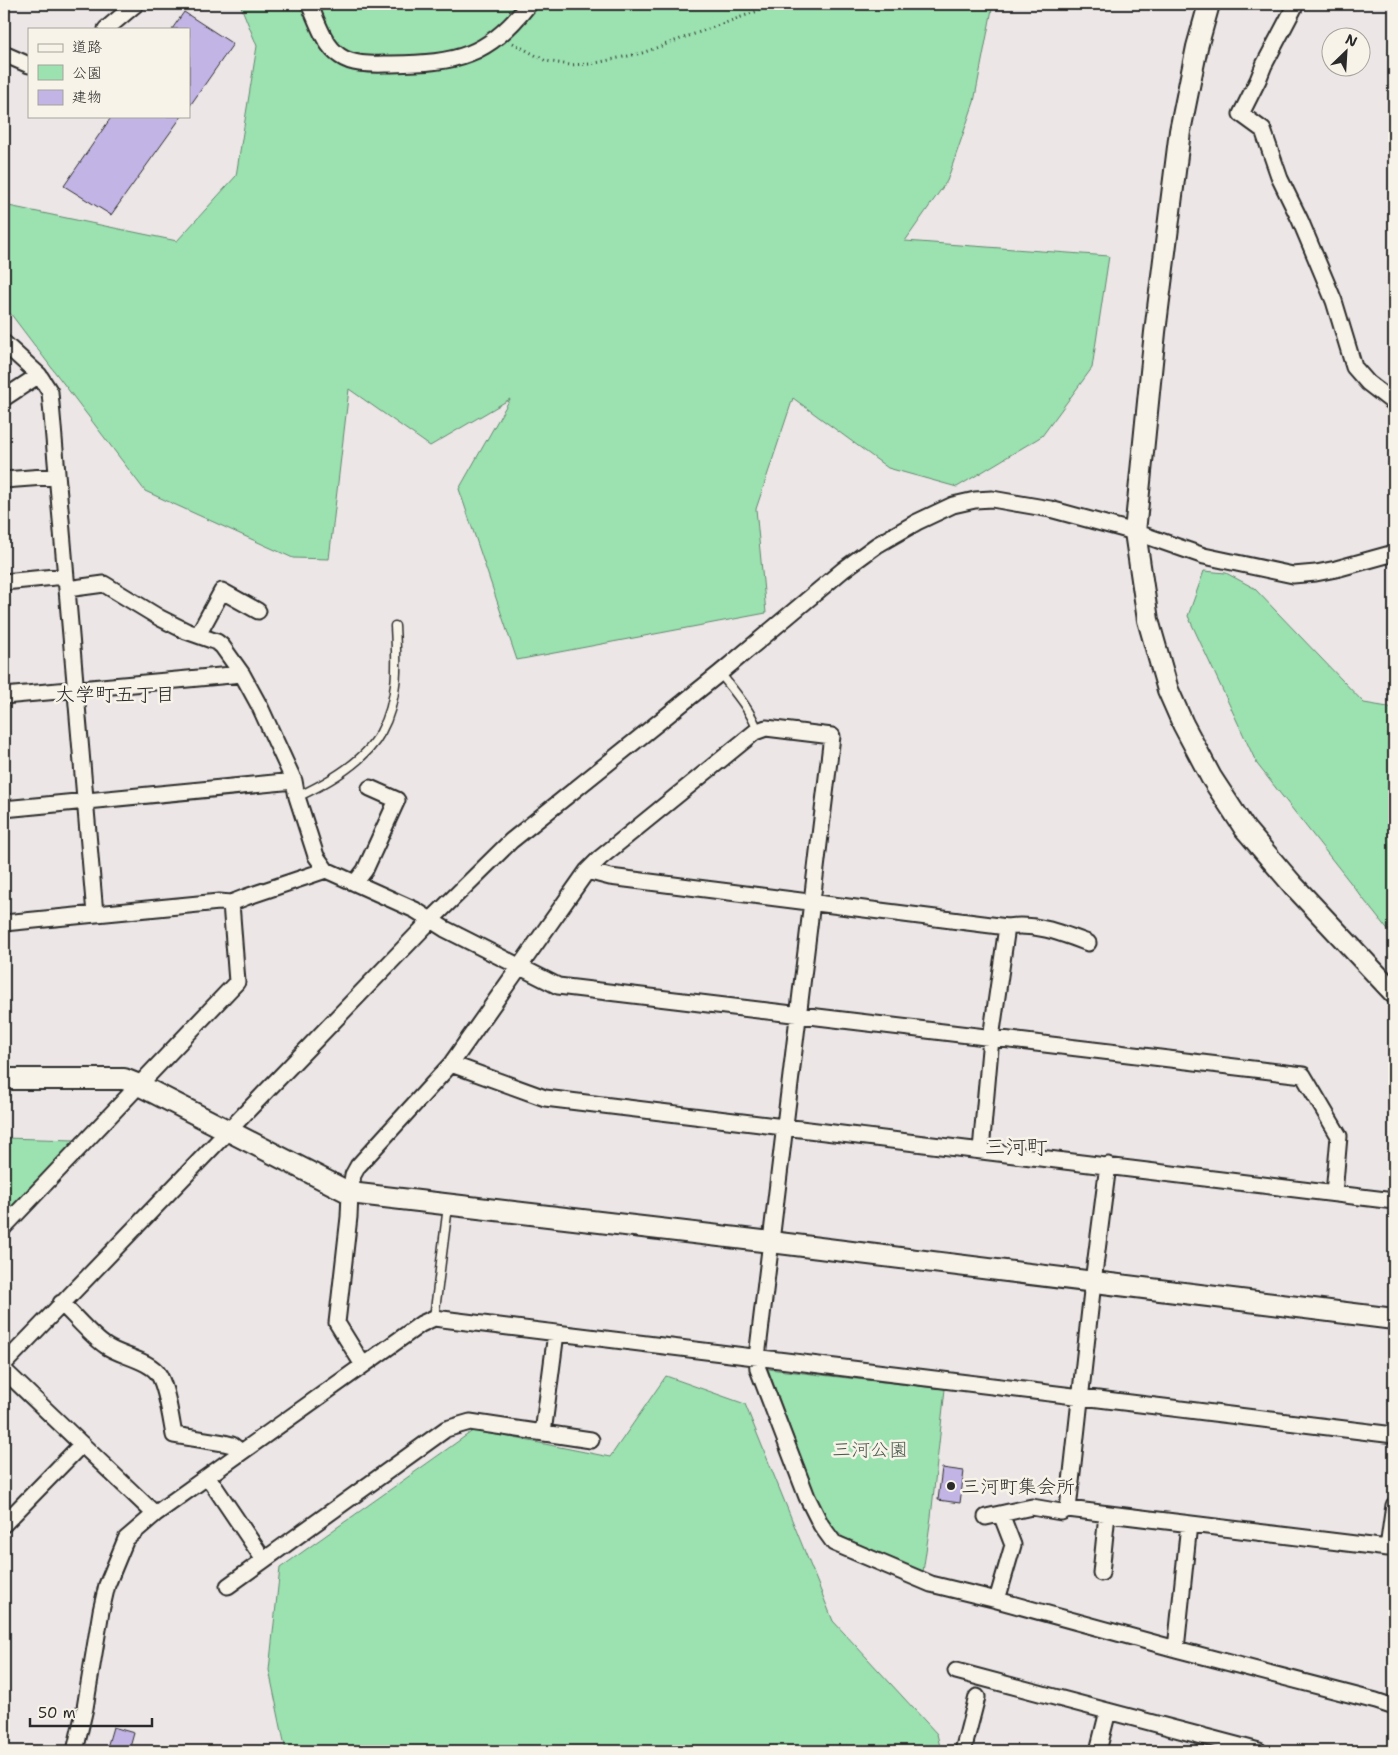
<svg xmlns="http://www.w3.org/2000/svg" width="1398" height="1755" font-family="'Shantell Sans','Klee One',sans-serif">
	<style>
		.green { fill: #9be2b0; stroke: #63866e }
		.building { fill: #c2b4e5; stroke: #2b2b2b }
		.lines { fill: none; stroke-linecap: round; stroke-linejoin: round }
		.service-casing { stroke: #2b2b2b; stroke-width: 11 }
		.minor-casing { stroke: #2b2b2b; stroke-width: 19 }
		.tertiary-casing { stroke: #2b2b2b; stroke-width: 24 }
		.path { stroke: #2b2b2b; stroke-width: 3; stroke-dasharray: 1 4; stroke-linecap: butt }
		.service { stroke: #f7f3e8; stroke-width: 8 }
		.minor { stroke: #f7f3e8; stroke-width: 15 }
		.tertiary { stroke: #f7f3e8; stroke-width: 20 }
		.poi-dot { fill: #2b2b2b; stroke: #f7f3e8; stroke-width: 2 }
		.labels { text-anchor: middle; stroke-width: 5; stroke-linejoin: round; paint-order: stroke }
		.park-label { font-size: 19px; fill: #47594c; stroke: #f7f3e8 }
		.poi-label { font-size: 19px; fill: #2b2b2b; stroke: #f7f3e8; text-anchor: start }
		.neighbourhood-label { font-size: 20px; fill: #2b2b2b; stroke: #f7f3e8 }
		.quarter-label { font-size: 21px; fill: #2b2b2b; stroke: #f7f3e8 }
	</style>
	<rect width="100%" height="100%" fill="#ece6e7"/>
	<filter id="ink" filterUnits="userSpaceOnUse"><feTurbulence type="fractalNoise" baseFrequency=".02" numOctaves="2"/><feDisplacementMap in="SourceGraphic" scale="10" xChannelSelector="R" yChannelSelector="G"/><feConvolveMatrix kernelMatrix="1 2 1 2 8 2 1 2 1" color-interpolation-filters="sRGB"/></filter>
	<g filter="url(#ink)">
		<!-- green -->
		<path class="green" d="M240,4H993L974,102L947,181L905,241L1109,256L1092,368L1042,436L957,487L888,468L793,398L756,509L766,613L517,660L459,489L510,399L430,446L349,389L329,559L293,558L145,491L4,305V205L177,241L236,176L257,46Z
			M1204,571L1226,573L1254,588L1364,703L1394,708V938L1257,764L1188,616Z
			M4,1138L75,1140L4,1215Z
			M768,1369L945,1389L931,1517L923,1572L843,1537L825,1522Z
			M666,1376L745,1404L833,1621L937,1734L941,1751H286L269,1670L280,1568L474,1430L610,1457Z"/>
		<!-- building -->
		<path class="building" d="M184,12L233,44L189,107V29H172Z
			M112,116H182L111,215L64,186Z
			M942,1468L964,1471L960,1503L938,1500Z
			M113,1727L134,1733L129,1751H106Z"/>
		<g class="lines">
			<!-- service casing -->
			<g class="service-casing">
				<path id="service" d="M720,673C734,691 750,709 758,731
					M297,797C325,784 366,761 381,732C399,700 397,661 395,626
					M434,1318L448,1206"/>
			</g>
			<!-- minor casing -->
			<g class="minor-casing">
				<path id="minor" d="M309,4C317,20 324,46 340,56C354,66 375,64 392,64C457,63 487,57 529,4
					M1296,4L1264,65L1258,80L1241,114L1263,130L1280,179L1300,220L1334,301L1354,367L1368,383L1394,403
					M106,29L136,4
					M4,54L29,65
					M4,343L39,375L50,392L95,914
					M4,398L39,375
					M4,480L57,476
					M4,582L65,576
					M67,589L104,584L160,618L186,631L217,642L222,646L242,674L260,707L294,781L297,797L316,856L326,870L415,910L445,929L558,986L1303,1075L1339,1136L1334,1194
					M198,635L222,591L258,611
					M4,696L242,674
					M4,809L294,781
					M587,871L610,877L1007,927L991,1038L981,1150
					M355,883L365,870L397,800L370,788
					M4,923L219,902L231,903L246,897L326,870
					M1007,927C1036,923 1061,933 1088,943
					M451,1064L545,1098L1394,1201
					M1108,1165L1093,1282L1068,1509L1388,1548L1394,1505
					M4,1227L237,982L231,903
					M61,1303C74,1315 92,1337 106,1346C120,1356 150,1360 159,1375C167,1389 171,1419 174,1435L224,1443L232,1445L241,1452
					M4,1364L431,920L511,841L720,673L843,570L877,545L917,522L953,505L975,500L992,499L1050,509L1135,532L1204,556L1293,575L1316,573L1336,569L1394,553
					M363,1365L337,1323L349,1217L350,1193L353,1175L358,1166L451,1064L587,871L600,858L755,732L766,728L832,736L757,1357L758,1369L807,1497L821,1525L834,1543L931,1584L997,1600L1176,1649L1376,1701L1394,1707
					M4,1370L155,1514
					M543,1433L556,1333
					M208,1477L264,1560
					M986,1517L1032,1507L1061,1512L1068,1509
					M4,1524L82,1444
					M1101,1573L1107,1514
					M228,1586L446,1429L470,1422L591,1440
					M997,1600L1013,1545L1001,1514
					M1176,1649L1189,1524
					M956,1671L1259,1751
					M75,1751L85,1708L101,1611L107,1585L126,1539L155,1514L421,1324L434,1318L1394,1435
					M963,1751L977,1697
					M1098,1751L1108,1711"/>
			</g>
			<!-- tertiary casing -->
			<g class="tertiary-casing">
				<path id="tertiary" d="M1209,4L1197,47L1180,131L1155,332L1135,532L1148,620L1168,690L1183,724L1211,777L1245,829L1293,885L1394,993
					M4,1079H124L139,1085L350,1193L771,1242L1394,1319"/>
			</g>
			<!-- path -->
			<path class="path" d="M513,43L546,61L570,65L591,64L642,53L777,4"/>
			<!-- service -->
			<use href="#service" class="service"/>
			<!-- minor -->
			<use href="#minor" class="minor"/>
			<!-- tertiary -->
			<use href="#tertiary" class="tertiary"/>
		</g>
	</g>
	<!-- markers -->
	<circle class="poi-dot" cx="951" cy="1486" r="5"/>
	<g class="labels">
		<!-- park labels -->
		<g class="park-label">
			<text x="870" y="1456">三河公園</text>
		</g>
		<!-- poi labels -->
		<g class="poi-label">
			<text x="961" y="1493">三河町集会所</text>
		</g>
		<!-- neighbourhood labels -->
		<g class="neighbourhood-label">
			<text x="115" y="701">大学町五丁目</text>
		</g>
		<!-- quarter labels -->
		<g class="quarter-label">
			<text x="1016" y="1154">三河町</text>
		</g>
	</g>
	<!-- margin -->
	<rect width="1398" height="1755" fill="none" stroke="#f7f3e8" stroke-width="20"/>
	<rect x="10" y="10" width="1378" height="1735" fill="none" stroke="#2b2b2b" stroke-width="2" filter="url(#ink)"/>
	<!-- legend -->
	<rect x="28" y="28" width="162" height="90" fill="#f7f3e8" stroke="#a5a39c"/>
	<rect x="38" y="44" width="25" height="8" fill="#f7f3e8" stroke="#a5a39c"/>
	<text x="72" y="52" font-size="15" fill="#2b2b2b">道路</text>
	<rect x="38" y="65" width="25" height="15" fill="#9be2b0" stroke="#a5a39c"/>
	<text x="72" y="78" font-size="15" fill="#2b2b2b">公園</text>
	<rect x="38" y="90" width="25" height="15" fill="#c2b4e5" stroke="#a5a39c"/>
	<text x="72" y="102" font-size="15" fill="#2b2b2b">建物</text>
	<!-- north arrow -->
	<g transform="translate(1346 52) rotate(25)"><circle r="24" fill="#f7f3e8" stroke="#a5a39c"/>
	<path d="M0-4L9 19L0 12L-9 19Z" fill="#2b2b2b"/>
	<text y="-8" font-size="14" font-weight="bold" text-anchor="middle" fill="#2b2b2b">N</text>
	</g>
	<!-- scale -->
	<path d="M30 1718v8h122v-8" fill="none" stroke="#2b2b2b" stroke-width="2.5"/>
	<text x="38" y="1718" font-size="15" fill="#2b2b2b" stroke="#f7f3e8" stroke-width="4" paint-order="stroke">50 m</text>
</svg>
